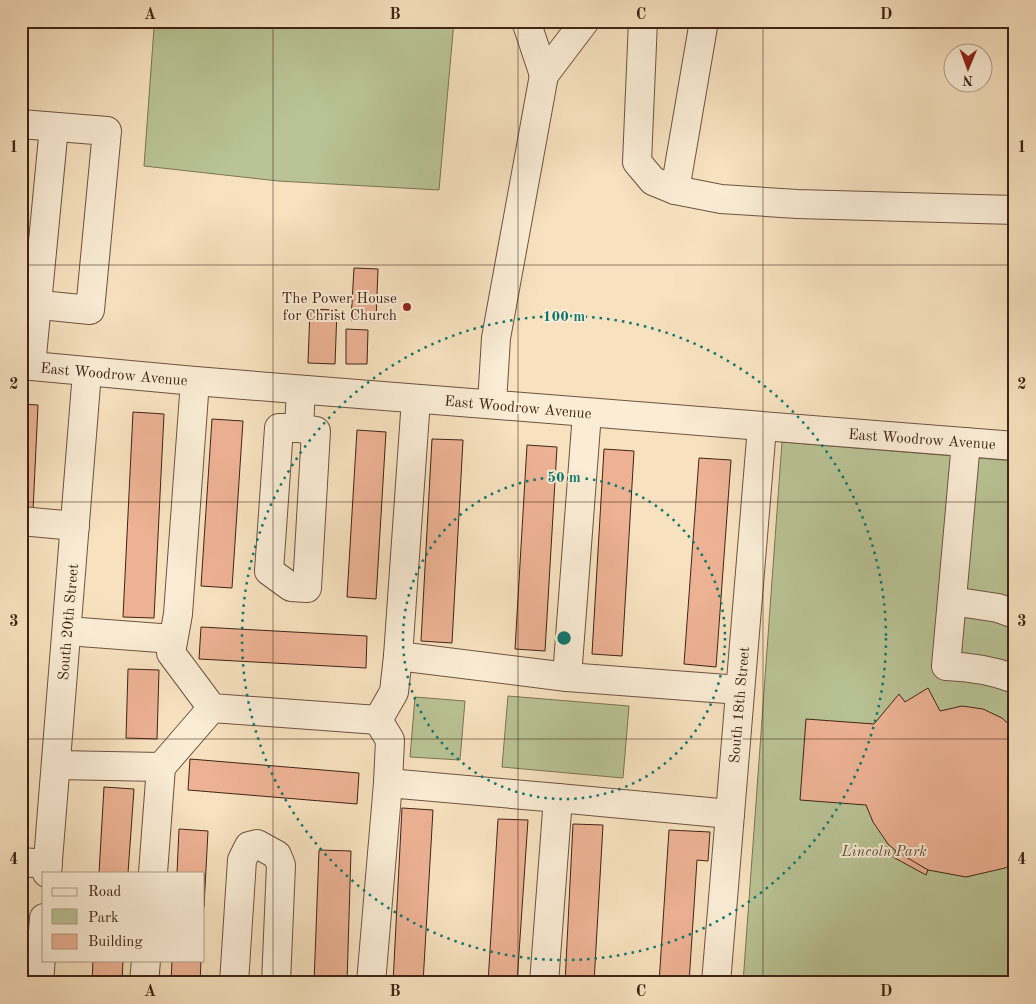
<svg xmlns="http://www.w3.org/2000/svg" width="1036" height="1004" font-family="'Old Standard TT',serif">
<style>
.green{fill:#b9c395;stroke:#7c7455}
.building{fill:#edb294;stroke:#402415}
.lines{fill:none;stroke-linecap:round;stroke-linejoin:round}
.minor-casing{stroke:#6e5340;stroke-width:30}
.minor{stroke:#faecd5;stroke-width:28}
.grid{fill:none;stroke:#402415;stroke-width:1;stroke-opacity:0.55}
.ring{fill:none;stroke:#0f766e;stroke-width:2.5;stroke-dasharray:2.5 5}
.poi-dot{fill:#8f2418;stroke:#faecd5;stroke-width:2}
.labels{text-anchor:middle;stroke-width:4;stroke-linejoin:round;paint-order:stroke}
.poi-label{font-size:15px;fill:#402415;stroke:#faecd5;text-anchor:end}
.street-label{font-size:15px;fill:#402415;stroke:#faecd5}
.park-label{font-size:15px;font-style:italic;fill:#5e4c35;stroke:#faecd5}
.centre{fill:#0f766e;stroke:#faecd5;stroke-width:2.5}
.ring-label{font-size:15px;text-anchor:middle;font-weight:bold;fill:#0f766e;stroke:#faecd5;stroke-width:4;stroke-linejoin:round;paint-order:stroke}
.neatline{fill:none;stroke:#402415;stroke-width:2}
.grid-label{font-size:16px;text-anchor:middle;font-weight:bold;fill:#402415}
</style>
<rect width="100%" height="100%" fill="#f7e1bf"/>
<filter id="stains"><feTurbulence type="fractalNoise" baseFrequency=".004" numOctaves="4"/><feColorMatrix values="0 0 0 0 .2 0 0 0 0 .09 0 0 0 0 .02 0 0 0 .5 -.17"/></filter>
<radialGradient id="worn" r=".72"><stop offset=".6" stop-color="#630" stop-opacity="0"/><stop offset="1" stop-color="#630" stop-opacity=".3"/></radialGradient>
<g class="green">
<path d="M21,21H454L439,190L278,181L144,166L154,28L21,26Z"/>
<path d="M782,442L1015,461V983H743Z"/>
<path d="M508,696L629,706L623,778L502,767Z"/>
<path d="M415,697L465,701L460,760L410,757Z"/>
</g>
<g class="building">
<path d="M354,268L378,269L376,321L351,320Z"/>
<path d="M310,309L337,310L335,364L308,363Z"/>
<path d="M346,329L368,330L367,364H346Z"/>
<path d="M21,404L38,405L33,511L21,510Z"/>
<path d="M133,412L164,414L154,618L123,617Z"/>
<path d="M212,419L243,421L232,588L201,586Z"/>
<path d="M357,430L386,432L376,599L347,597Z"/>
<path d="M432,439L463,440L452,643L421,641Z"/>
<path d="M527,445L557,447L545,651L515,649Z"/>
<path d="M604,449L634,451L622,656L592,654Z"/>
<path d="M699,458L731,460L716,667L684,664Z"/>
<path d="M21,572H24L21,620Z"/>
<path d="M201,627L367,636L366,668L199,659Z"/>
<path d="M128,669L159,670L157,739L126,738Z"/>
<path d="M928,688L940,711L962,706L983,709L1002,718L1015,730V863L1005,868L966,877L928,870L903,857L888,844L873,822L866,805L800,800L806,719L874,724L899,694L905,702Z"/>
<path d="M190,759L359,773L357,804L188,790Z"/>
<path d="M104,787L134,789L128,873H99Z"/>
<path d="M402,808L433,810L423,983H393Z"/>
<path d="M498,819L528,820L517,983H488Z"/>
<path d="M573,824L603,825L594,983H565Z"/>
<path d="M179,829L208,831L204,907V873H177Z"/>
<path d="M669,830L710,832L708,861L697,860L689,983H659Z"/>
<path d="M319,850L351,851L347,983H314Z"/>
<path d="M896,851L928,870L926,875L893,857Z"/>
<path d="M93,960H123L122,983H92Z"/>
<path d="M172,960H201L200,983H171Z"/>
</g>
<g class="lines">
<defs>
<g id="minor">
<path d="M526,21L544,75"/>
<path d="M643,21L637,162L653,181L675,190L721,199L797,204L1015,210"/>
<path d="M21,124L107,131L90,310L21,303"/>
<path d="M675,190L704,21"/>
<path d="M21,365L195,381L1015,446"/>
<path d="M31,366L54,127"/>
<path d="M195,381L178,614L171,653L212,708L378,720L394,692L398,656"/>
<path d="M416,399L398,656L567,677L587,413"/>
<path d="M492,403L496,338L544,75L585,21"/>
<path d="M299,428L316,431L307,588L291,587L269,571L279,428H299L301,390"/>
<path d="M966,442L946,666C971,667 992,670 1015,679"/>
<path d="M21,521L75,526"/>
<path d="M952,601L998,608L1015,614"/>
<path d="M67,631L173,639"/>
<path d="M567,677L740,690"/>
<path d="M378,720L390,740L388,783"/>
<path d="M56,765L161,767"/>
<path d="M21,862L48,864"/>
<path d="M47,873L87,372"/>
<path d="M153,873L161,767L212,708"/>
<path d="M39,983L44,918"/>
<path d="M144,983L146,960"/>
<path d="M234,983L242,860L249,846L257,844L277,855L281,865L276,983"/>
<path d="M371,983L388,783L558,798"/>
<path d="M544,983L558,798L730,814"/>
<path d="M716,983L762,427"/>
</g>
</defs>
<use href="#minor" class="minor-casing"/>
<use href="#minor" class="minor"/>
</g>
<path class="grid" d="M273,21V983M518,21V983M763,21V983M21,265H1015M21,502H1015M21,739H1015"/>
<g class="ring">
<circle cx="564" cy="638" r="161"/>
<circle cx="564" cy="638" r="322"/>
</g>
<circle class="poi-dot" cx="407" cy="307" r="5"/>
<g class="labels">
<g class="poi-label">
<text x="397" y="303">The Power House<tspan x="397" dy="17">for Christ Church</tspan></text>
</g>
<g class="street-label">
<text transform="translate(114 374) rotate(5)" y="5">East Woodrow Avenue</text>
<text transform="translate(518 407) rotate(5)" y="5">East Woodrow Avenue</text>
<text transform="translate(922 439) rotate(4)" y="5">East Woodrow Avenue</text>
<text transform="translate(68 622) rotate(-85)" y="5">South 20th Street</text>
<text transform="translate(739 705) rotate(-85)" y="5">South 18th Street</text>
</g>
<g class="park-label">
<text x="884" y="856">Lincoln Park</text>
</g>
</g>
<circle cx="564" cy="638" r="8" class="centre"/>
<g class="ring-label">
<text x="564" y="321">100 m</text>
<text x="564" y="482">50 m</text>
</g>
<rect width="1036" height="1004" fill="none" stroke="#f7e1bf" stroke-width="55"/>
<rect x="42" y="872" width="162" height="90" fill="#faecd5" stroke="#b09c88"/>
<rect x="52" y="888" width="25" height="8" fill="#faecd5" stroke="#b09c88"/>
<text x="88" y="896" font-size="15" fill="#402415">Road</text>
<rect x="52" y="909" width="25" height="15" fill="#b9c395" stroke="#b09c88"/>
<text x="88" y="922" font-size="15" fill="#402415">Park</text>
<rect x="52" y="934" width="25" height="15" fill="#edb294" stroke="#b09c88"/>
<text x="88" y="946" font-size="15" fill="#402415">Building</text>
<g transform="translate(968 68) rotate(181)"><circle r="24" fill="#faecd5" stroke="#b09c88"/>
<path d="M0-4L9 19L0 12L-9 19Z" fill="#8f2418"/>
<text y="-8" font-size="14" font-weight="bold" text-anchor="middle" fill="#402415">N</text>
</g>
<rect x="28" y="28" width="980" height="948" class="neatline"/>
<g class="grid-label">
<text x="150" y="19">A</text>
<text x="395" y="19">B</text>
<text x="641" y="19">C</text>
<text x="886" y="19">D</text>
<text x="14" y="152">1</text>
<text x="1022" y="152">1</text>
<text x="14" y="389">2</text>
<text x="1022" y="389">2</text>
<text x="14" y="626">3</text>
<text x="1022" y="626">3</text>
<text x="14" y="864">4</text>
<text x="1022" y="864">4</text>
<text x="150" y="996">A</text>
<text x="395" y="996">B</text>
<text x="641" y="996">C</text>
<text x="886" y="996">D</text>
</g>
<rect width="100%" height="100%" filter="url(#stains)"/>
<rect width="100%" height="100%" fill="url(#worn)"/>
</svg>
